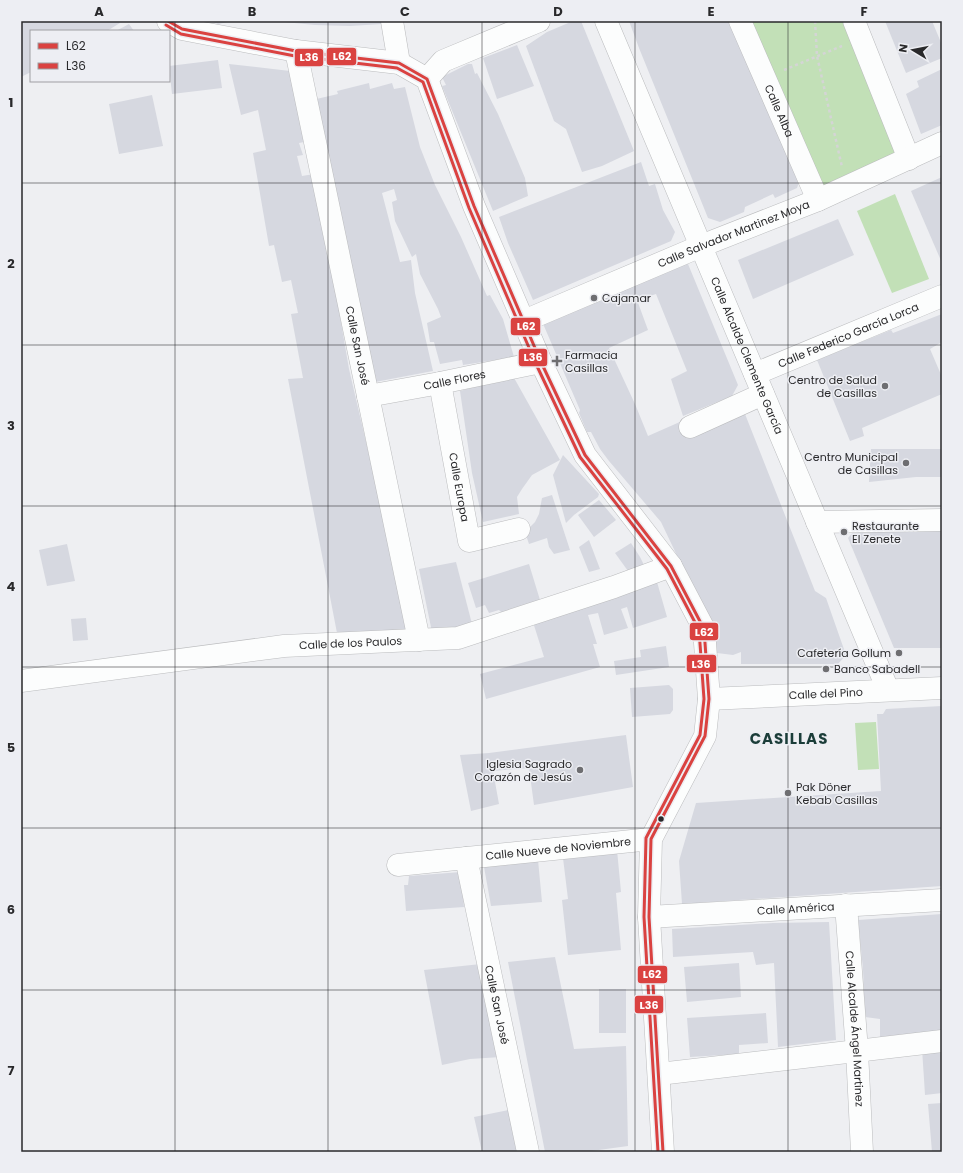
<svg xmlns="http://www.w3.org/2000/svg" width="963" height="1173" font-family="Poppins,sans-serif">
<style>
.green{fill:#c2e0b7}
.building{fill:#d6d8e0}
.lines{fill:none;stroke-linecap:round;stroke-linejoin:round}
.minor-casing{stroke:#bbbcbe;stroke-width:23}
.path{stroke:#d4d5d5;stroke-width:2.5;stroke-dasharray:3 3;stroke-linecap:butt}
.minor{stroke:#fcfdfd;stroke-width:22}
.bus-1-casing{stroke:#edeef3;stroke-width:6}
.bus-2-casing{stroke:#edeef3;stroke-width:6}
.bus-1{stroke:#da4240;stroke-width:3}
.bus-2{stroke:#da4241;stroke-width:3}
.grid{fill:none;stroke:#29292b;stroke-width:1;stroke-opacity:0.55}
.poi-dot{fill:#6e6e71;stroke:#edeef3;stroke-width:1.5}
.bus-dot{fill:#29292b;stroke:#edeef3;stroke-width:1.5}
.labels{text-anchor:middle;stroke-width:3;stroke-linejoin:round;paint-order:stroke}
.street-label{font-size:11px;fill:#29292b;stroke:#edeef3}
.poi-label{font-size:11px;fill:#29292b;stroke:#edeef3;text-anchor:start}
.district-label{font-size:15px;font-weight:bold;letter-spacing:1px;fill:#1b3d39;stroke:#edeef3}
.line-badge{stroke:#edeef3;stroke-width:1.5}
.badge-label{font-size:11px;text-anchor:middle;font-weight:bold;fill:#fff}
.neatline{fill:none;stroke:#29292b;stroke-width:1.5}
.grid-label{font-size:13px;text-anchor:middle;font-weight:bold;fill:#29292b}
</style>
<rect width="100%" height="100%" fill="#eeeff2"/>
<g class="green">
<path d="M741,21H852L907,158L819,199Z"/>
<path d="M895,194L929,279L892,293L857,211Z"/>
<path d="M876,722L879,769L858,770L855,723Z"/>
</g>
<g class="building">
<path d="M21,21H118L120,23L107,31H31V72L21,77Z"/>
<path d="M211,21H228V22L218,24Z"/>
<path d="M284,21H381L382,24L350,26L315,25L284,22Z"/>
<path d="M573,21H581L634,151L602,166L582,172L566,129L554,121L526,46L547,32Z"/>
<path d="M629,21H737L801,177L797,188L775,198L773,194L745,207L744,212L720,222L708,218L639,48Z"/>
<path d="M885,21H932L942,45V58L906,73Z"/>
<path d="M129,24L134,31H116Z"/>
<path d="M517,45L534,86L497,99L483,58Z"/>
<path d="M218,60L222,88L172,94L169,66Z"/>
<path d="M229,64L290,71L304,142L299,143L303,155L297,156L302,176L314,174L334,271L338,305L349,369L410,631L337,633L288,379L303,378L291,314L298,313L291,280L282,282L274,245L269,246L253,153L266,150L258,110L241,115Z"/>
<path d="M468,64H472L475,74L477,73L498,114L525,178L528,196L493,211L442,86L446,85L442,77Z"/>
<path d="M942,69V125L921,134L906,94L919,87L917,81Z"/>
<path d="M369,83L370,89L392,83L394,89L405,87L420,147L435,185L461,237L487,296L490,295L503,319L514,357L463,365L462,360L440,364L434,342H430L427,323L441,317L438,309L420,274L416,254L412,257L395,221L392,202L397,200L394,189L382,193L400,262L411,260L415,293L433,371L375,382L312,100L338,94L337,91Z"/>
<path d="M152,95L163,146L119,154L109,104Z"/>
<path d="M641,162L649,186L655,184L663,210L675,232L671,241L533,300L508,243L499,217Z"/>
<path d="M942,177V263L911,191Z"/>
<path d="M838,219L854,255L753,299L738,260Z"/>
<path d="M677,260L688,264L738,385L732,396L683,416L671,379L687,371L656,294L637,300L648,330L609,348L635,404L648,436L682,421L745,414L815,591L826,598L846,655L838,664H741V652L733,655L717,653L702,608L661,522L609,461L600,449L591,432H587L579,413L580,410L541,319Z"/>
<path d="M942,314V342L930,349L942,377V394L862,428L864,436L850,441L817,360L891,330L893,333Z"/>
<path d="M513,376L560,460L532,475L522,489L517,497L519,514L483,522L472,473L460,391Z"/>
<path d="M871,449H942V477H916L869,482Z"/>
<path d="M563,455L599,494L598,497L574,515L566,523L553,475Z"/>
<path d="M552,495L570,550L554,554L549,547L547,538L529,544L525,532L535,522L539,514L542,498Z"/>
<path d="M599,500L616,520L594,537L578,515Z"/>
<path d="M856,529L942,530V648H894L848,538Z"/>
<path d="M589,540L600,569L589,572L579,547Z"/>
<path d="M631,543L640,557L645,567L628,571L615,553Z"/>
<path d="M67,544L75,581L47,586L39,550Z"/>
<path d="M456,562L472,624L432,632L419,569Z"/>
<path d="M529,564L540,600L502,613L499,610L489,613L485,605L476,608L468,583Z"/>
<path d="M655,575L667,617L633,628L627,607L621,609L628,628L604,635L598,613L588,615L597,644H593L600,667L486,699L480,674L544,657L532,619Z"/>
<path d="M86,618L88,640L73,641L71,619Z"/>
<path d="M666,646L669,667L616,675L614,661L641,657L640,650Z"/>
<path d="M669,685L673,689V710L670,714L632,717L630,688Z"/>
<path d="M942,706V886L682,904L679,861L696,803L881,791L877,714H883L886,709Z"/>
<path d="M626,735L633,787L534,805L529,768L493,771L499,804L471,811L460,755L489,753Z"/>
<path d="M617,850L621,892L616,893L621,950L568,955L562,900L568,899L563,858Z"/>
<path d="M538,860L542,902L491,906L484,867Z"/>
<path d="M461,872L464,907L406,911L404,885H408L409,876Z"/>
<path d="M942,914V1030L880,1037V1019L865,1017L863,969L858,920Z"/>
<path d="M829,922L836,1040L778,1047L774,963L756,965L753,952L673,957L672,929L773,923Z"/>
<path d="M555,957L574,1049L626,1046L628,1146L584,1152H545L508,962Z"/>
<path d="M739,963L741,997L687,1002L684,967Z"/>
<path d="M481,964L501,1057L470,1059L442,1065L424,970Z"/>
<rect x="599" y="989" width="27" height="44"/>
<path d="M766,1013L768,1043L739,1045V1054L690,1057L687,1018Z"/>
<path d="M942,1046V1093L925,1095L922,1048Z"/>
<path d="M942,1103V1152H932L928,1104Z"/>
<path d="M514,1109L524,1152H482L474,1117Z"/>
</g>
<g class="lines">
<defs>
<g id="minor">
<path d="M168,21L182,29L296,51L399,63L427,79L474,206L541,362L585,455L671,566L704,629L709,699L705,736L651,839L649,917L663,1152"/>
<path d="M392,21L399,63"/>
<path id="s1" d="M606,21L888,690"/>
<path id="s2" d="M740,21L818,200"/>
<path d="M854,21L909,159"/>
<path id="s3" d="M296,51L419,640"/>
<path d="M427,79L443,61L539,21"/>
<path id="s4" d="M524,321L701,246L818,200L942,143"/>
<path id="s5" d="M755,374L942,296"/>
<path id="s6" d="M440,383L469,541L519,529"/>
<path id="s7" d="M368,396L440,383L541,362"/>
<path d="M690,427L763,394"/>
<path d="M817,522L942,520"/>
<path id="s8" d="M21,681L284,646L458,638L614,587L671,566"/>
<path id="s9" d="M709,699L942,688"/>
<path id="s10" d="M466,858L528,1152"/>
<path id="s11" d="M398,865L651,839"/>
<path id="s12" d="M846,905L857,1051L862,1152"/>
<path id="s13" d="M649,917L942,900"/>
<path d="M659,1074L942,1041"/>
</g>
</defs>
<use href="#minor" class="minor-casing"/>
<g class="path">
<path d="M815,21L817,56L842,167"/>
<path d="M784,70L842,46"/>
</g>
<use href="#minor" class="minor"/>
<defs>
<path id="bus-1" d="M168,21L182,29L296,51L399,63L427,79L474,206L541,362L585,455L671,566L704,629L709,699L705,736L651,839L649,917L663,1152"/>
<path id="bus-2" d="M166,25L181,34L295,56L397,68L423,82L469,208L536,364L580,457L667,569L699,630L704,699L700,735L646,838L644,917L658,1152"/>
</defs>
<use href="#bus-1" class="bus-1-casing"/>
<use href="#bus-2" class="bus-2-casing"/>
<use href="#bus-1" class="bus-1"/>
<use href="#bus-2" class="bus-2"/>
</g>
<path class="grid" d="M175,21V1152M328,21V1152M482,21V1152M635,21V1152M788,21V1152M21,183H942M21,345H942M21,506H942M21,667H942M21,828H942M21,990H942"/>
<g class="poi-dot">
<circle cx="594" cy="298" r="4"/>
<path d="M555 355h4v4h4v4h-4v4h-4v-4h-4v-4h4z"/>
<circle cx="885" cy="386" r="4"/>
<circle cx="906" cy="463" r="4"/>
<circle cx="844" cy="532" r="4"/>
<circle cx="899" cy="653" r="4"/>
<circle cx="826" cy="669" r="4"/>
<circle cx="580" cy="770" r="4"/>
<circle cx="788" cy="793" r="4"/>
</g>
<circle class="bus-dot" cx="661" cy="819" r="3.5"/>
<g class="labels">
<g class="street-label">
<text dy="4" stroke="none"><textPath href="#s2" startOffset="98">Calle Alba</textPath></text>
<text dy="4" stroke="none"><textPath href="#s4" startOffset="227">Calle Salvador Martinez Moya</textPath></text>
<text dy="4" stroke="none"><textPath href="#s5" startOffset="101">Calle Federico García Lorca</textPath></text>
<text dy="4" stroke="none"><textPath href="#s3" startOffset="301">Calle San José</textPath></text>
<text dy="4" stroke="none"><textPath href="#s1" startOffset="363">Calle Alcalde Clemente García</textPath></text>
<text dy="4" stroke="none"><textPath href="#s7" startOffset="88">Calle Flores</textPath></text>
<text dy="4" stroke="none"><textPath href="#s6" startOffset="106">Calle Europa</textPath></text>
<text dy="4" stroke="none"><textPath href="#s8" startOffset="332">Calle de los Paulos</textPath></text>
<text dy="4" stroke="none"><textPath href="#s9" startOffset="117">Calle del Pino</textPath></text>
<text dy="4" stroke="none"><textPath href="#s11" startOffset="161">Calle Nueve de Noviembre</textPath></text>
<text dy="4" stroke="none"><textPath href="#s13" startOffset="147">Calle América</textPath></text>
<text dy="4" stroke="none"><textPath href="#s10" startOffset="150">Calle San José</textPath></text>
<text dy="4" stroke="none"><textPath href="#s12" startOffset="124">Calle Alcalde Ángel Martinez</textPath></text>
</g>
<g class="poi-label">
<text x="602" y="302">Cajamar</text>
<text x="565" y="359">Farmacia<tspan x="565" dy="13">Casillas</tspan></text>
<text x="877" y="384" text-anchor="end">Centro de Salud<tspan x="877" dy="13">de Casillas</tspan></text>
<text x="898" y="461" text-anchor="end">Centro Municipal<tspan x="898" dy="13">de Casillas</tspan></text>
<text x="852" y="530">Restaurante<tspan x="852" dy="13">El Zenete</tspan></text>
<text x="891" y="657" text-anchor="end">Cafetería Gollum</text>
<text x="834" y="673">Banco Sabadell</text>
<text x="572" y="768" text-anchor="end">Iglesia Sagrado<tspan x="572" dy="13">Corazón de Jesús</tspan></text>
<text x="796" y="791">Pak Döner<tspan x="796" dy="13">Kebab Casillas</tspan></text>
</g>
<g class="district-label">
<text x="789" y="744">CASILLAS</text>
</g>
</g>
<g class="line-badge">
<rect x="326" y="47" width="31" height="19" rx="4" fill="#da4240"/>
<rect x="294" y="48" width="30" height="19" rx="4" fill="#da4241"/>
<rect x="510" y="317" width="31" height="19" rx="4" fill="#da4240"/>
<rect x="518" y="348" width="30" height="19" rx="4" fill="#da4241"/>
<rect x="689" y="622" width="30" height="19" rx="4" fill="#da4240"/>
<rect x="686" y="654" width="31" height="19" rx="4" fill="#da4241"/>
<rect x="637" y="965" width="31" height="19" rx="4" fill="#da4240"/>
<rect x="634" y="995" width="30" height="19" rx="4" fill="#da4241"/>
</g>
<g class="badge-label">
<text x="342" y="60">L62</text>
<text x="309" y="61">L36</text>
<text x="526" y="330">L62</text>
<text x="533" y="361">L36</text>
<text x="704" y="636">L62</text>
<text x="701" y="668">L36</text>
<text x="652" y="978">L62</text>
<text x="649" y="1009">L36</text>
</g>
<rect width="963" height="1173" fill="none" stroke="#edeef3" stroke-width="44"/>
<rect x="30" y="30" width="140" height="52" fill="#edeef3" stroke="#9f9fa3"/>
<rect x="38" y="43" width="20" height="6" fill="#da4240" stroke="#9f9fa3"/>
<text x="66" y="50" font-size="12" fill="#29292b">L62</text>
<rect x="38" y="63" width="20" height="6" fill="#da4241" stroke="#9f9fa3"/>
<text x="66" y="70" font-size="12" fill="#29292b">L36</text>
<g transform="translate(913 50) rotate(280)" stroke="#edeef3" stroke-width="3" paint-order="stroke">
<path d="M0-3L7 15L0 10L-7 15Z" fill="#29292b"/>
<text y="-6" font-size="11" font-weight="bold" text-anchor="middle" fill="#29292b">N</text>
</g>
<rect x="22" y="22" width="919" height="1129" class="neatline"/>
<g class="grid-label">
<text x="99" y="16">A</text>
<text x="252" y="16">B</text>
<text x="405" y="16">C</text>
<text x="558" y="16">D</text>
<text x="711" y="16">E</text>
<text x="864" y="16">F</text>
<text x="11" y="107">1</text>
<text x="11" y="268">2</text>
<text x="11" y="430">3</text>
<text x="11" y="591">4</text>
<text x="11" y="752">5</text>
<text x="11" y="914">6</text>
<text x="11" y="1075">7</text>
</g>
</svg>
